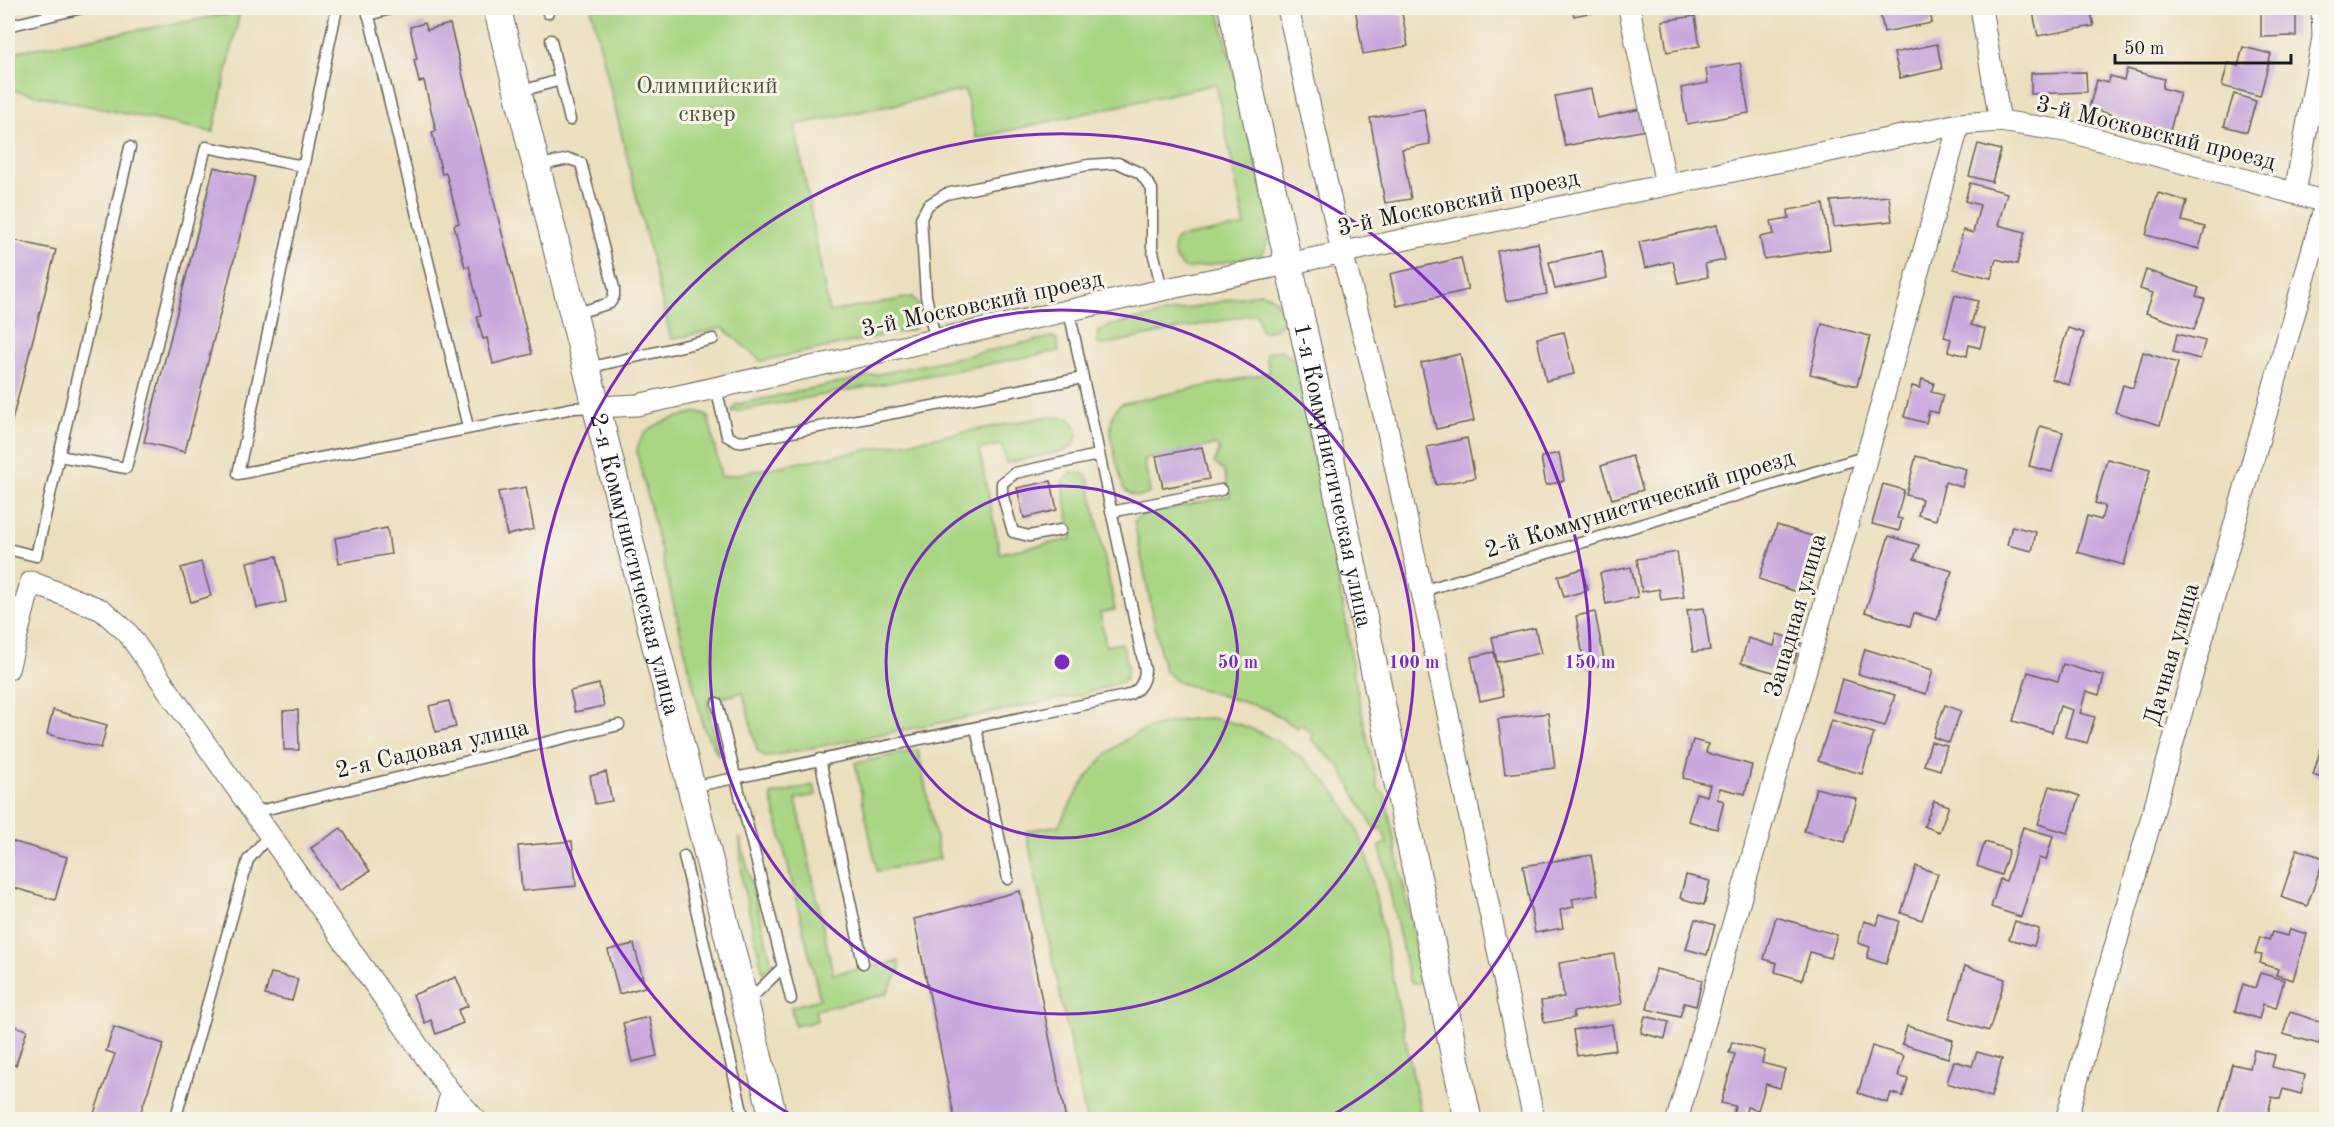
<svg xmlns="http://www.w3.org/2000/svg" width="2334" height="1127" font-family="'Old Standard TT',serif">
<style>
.green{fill:#a8d683;stroke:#627950;stroke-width:1.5}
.building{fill:#c7a8dd}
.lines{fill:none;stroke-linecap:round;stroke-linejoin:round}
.service-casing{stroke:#656055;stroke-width:13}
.minor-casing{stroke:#656055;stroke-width:23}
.tertiary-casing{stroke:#656055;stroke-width:29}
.service{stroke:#fff;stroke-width:10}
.minor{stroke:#fff;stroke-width:21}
.tertiary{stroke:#fff;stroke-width:27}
.ring{fill:none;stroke:#7b2cbf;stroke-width:3}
.labels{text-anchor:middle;stroke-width:6;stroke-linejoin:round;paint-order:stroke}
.park-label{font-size:24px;fill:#46543b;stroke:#f7f3e8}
.street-label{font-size:24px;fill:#1c1c1c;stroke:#f7f3e8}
.centre{fill:#7b2cbf;stroke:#f7f3e8;stroke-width:3}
.ring-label{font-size:18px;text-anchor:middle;font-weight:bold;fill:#7b2cbf;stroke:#f7f3e8;stroke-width:6;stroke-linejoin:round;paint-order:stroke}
</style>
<rect width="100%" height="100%" fill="#f7f3e8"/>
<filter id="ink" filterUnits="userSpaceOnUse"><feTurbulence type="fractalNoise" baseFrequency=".0167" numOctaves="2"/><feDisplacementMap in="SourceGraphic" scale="12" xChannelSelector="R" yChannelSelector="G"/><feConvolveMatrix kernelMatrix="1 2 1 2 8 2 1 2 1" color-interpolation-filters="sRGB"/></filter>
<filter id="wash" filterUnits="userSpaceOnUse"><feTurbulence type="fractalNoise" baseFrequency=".008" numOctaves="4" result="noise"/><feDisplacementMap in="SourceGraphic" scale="24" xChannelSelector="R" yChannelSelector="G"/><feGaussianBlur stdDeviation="1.35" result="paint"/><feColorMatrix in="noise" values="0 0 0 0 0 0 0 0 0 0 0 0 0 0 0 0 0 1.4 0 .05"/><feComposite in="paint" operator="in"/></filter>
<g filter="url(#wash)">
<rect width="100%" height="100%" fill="#ecdfbe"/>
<g class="green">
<path d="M591,8H1218L1269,214V238L1262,255L1186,269C1175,260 1169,251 1177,238L1245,226L1216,84L976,138L965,90L795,125L829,312L913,297L922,310L914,329L761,361L723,328L671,339Z"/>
<path d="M240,12L213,132L8,89V53Z"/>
<path d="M1260,293C1278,296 1277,305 1285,318L1275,330L1261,331L1257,315L1253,314L1102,345L1097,343L1098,331L1112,325Z"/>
<path d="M1052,337L1057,339L1059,351L732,412L735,405Z"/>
<path d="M1280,350L1295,360L1347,627L1353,671L1378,789L1385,795L1423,982L1412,983L1409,980L1380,846L1387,843L1382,828L1375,830L1339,766L1311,739L1314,734L1300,724L1297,728L1269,710L1178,682L1164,670L1134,521L1144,514L1230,496L1224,471L1214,463L1220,449L1214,445L1144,459L1150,492C1141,500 1129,496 1123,487C1118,465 1098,413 1124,403L1269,373L1266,353Z"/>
<path d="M698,412L705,414L709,419L721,477L1045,417L1068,418C1081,428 1080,444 1064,451L1006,463L1002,445L979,449L1000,553L1072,539L1062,482L1071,472L1084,474L1089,480L1115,610L1100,613L1106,646L1122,643L1128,668L1125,681L1085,694L766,757L757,750L743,692L707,702L719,757L704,729L637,453C638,423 675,418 698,412Z"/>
<path d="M1210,718C1284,729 1345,783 1367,856L1422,1119H1086L1026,831L1059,825C1095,755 1126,720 1210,718Z"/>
<path d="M918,750L940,859L877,871L855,763Z"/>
<path d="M814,785L816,795L796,799L833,974L899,961L900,970L886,994L815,1010L817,1021L795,1026L791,1007L820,999L771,795Z"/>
<path d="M740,838L772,964L763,973L742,881Z"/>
</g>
<g id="blocks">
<g class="building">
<path d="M1355,8H1401L1408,46L1363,54Z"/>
<path d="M1572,8H1604L1605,10L1574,16Z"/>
<path d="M1879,8H1930L1932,23L1884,32Z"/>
<path d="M2032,8H2090L2094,26L2038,36Z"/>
<path d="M2296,11V36L2261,37V12Z"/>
<path d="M1695,16L1700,46L1667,52L1662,21Z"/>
<path d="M425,23L427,30L450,24L532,354L493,364L487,338L483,339L477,317L481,316L469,266L465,267L454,225L459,223L446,173L442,174L432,132L436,131L424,81L419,82L414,60L417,59L410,27Z"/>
<path d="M1937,44L1942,69L1900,78L1894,53Z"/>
<path d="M2243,47L2271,54L2260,96L2222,86L2228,63L2238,66Z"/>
<path d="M1740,63L1749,113L1687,124L1681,88L1708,83L1706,69Z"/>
<path d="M2127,69L2164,79L2162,88L2180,93L2170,131L2089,108L2097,80L2108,83L2110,76L2124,80Z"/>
<path d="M2086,72L2087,92L2031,94V73Z"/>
<path d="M1591,89L1597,118L1641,109L1646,130L1565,146L1555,96Z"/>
<path d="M2234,94L2256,101L2247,132L2224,126Z"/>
<path d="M1424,109L1430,144L1402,149L1411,199L1385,203L1370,118Z"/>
<path d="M1978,144L2001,150L1992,182L1969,176Z"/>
<path d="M214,167L255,177L185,452L144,442Z"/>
<path d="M1970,183L2007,193L1998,225L2025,232L2017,264L1996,259L1991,278L1954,269L1963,230L1973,233L1980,205L1965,201Z"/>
<path d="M2158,193L2187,201L2182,221L2205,227L2199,249L2146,235Z"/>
<path d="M1889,196L1892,221L1834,227L1831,201Z"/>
<path d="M1823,204L1830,249L1764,259L1760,237L1774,234L1771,221L1789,218L1788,210Z"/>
<path d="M1717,225L1725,260L1705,264L1708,277L1678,283L1673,261L1645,268L1639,242Z"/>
<path d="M14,240L56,250L8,436V264Z"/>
<path d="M1538,243L1547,294L1506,301L1497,251Z"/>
<path d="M1602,251L1607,278L1555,289L1549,262Z"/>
<path d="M1461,258L1468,290L1397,306L1390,274Z"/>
<path d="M2146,270L2199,288L2196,296L2205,299L2194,330L2146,313L2153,293L2140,289Z"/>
<path d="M1955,295L1978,301L1971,325L1985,329L1980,348L1969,345L1967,356L1948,351L1951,339L1944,337Z"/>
<path d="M1822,324L1870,336L1857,386L1810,374Z"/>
<path d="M2068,328L2084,333L2069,385L2052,379Z"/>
<path d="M1564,332L1574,374L1546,381L1537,338Z"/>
<path d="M2177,334L2205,341L2200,359L2173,352Z"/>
<path d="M2143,352L2178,363L2160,425L2115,412L2123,385L2133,388Z"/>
<path d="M1460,354L1474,421L1436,429L1421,363Z"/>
<path d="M1922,379L1934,383L1931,392L1943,395L1938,413L1929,411L1926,423L1904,417L1912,386L1920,388Z"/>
<path d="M2040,426L2063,432L2052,472L2029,466Z"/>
<path d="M1467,438L1475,478L1436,485L1427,447Z"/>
<path d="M1202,447L1209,479L1163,488L1156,456Z"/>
<path d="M1559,453L1564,481L1546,485L1541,457Z"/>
<path d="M1632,456L1643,490L1612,499L1601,466Z"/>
<path d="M1916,456L1966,469L1962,487L1945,482L1936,520L1918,515L1922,499L1906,495Z"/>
<path d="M2107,459L2150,470L2124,565L2077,552L2087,516L2101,520L2105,506L2095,503Z"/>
<path d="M1051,481L1057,510L1024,518L1017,488Z"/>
<path d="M1883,484L1904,490L1897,518L1902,519L1899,531L1872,524Z"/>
<path d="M526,487L534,529L507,535L498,492Z"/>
<path d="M1777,525L1818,538L1800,593L1759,579Z"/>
<path d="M2012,526L2036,532L2032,551L2007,545Z"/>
<path d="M387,528L391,554L339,563L335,538Z"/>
<path d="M1889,536L1919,545L1914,559L1952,571L1937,620L1914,613L1910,626L1865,612Z"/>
<path d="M1677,552L1684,597L1661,600L1659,589L1642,592L1637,559Z"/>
<path d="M277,556L286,602L257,608L247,562Z"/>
<path d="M201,562L211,596L191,602L181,568Z"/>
<path d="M1631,567L1638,597L1606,604L1600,573Z"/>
<path d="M1582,569L1588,590L1564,597L1558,576Z"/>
<path d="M1704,608L1710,650L1693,652L1687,610Z"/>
<path d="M1595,612L1605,665L1585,668L1576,616Z"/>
<path d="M1535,628L1541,653L1497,662L1492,637Z"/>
<path d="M1777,634L1800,641L1794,663L1784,660L1780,674L1741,663L1748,638L1774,646Z"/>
<path d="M1865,649L1933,670L1926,694L1858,674Z"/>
<path d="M1494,652L1503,696L1480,701L1471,657Z"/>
<path d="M2063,664L2104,676L2099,695L2086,691L2080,713L2095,717L2087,743L2065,737L2073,710L2060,706L2052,732L2013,721L2028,672L2058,681Z"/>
<path d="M1842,679L1895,695L1885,726L1833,711Z"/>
<path d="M599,684L604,706L575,712L570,691Z"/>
<path d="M449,701L456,727L436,732L429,706Z"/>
<path d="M1945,705L1961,711L1949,743L1933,737Z"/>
<path d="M53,710L107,725L101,748L47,734Z"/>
<path d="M298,710L299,750H284L283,711Z"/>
<path d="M1548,713L1555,768L1505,774L1498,719Z"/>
<path d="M1831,720L1874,733L1862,774L1818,761Z"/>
<path d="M2326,731V779L2313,775Z"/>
<path d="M1693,740L1708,744L1706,753L1752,765L1745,794L1720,788L1717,799L1724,801L1717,829L1688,821L1696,793L1707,796L1710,785L1683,778Z"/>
<path d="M1931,742L1947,746L1940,770L1924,765Z"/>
<path d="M606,772L612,801L595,804L590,776Z"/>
<path d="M2050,786L2080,796L2068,833L2038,824Z"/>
<path d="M1816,788L1857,799L1845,842L1804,831Z"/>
<path d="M1934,801L1949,806L1939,832L1924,826Z"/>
<path d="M2023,827L2053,836L2046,860L2039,858L2021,917L1991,907L2000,879L2006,881Z"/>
<path d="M341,828L370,871L339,891L311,848Z"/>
<path d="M11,841L67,857L55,900L8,886V853Z"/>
<path d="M572,841L576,886L522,891L518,846Z"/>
<path d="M1985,842L2009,850L2001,875L1977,866Z"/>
<path d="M2297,849L2324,858L2307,906L2281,897Z"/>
<path d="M1591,855L1598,895L1572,899L1574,907L1560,910L1563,928L1535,933L1523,866Z"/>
<path d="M1916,866L1938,874L1922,920L1901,913Z"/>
<path d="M1686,875L1710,881L1704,905L1680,898Z"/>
<path d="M1020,891L1066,1120H955L914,919Z"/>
<path d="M1880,915L1899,921L1886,964L1867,958L1870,947L1858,943L1864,921L1877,925Z"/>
<path d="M1776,917L1837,935L1830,958L1810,952L1802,980L1775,972L1777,963L1764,959Z"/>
<path d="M1695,919L1715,925L1707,955L1686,949Z"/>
<path d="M2015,921L2039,929L2034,946L2009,939Z"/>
<path d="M2290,929L2307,934L2293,980L2276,975L2278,969L2260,963L2262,955L2255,954L2260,937L2269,940L2272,932L2288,936Z"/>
<path d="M634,944L645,987L619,994L608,950Z"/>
<path d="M1614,954L1622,1004L1573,1012L1574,1018L1544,1023L1541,1001L1564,997L1559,963Z"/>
<path d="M1965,966L2005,979L1989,1031L1949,1019Z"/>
<path d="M1656,969L1702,980L1696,1006L1684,1003L1680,1017L1647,1009Z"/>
<path d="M271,973L298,979L292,1001L265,995Z"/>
<path d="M2260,973L2284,980L2276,1008L2263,1004L2259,1019L2235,1011L2243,984L2255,988Z"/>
<path d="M456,977L468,1006L458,1010L463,1023L436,1034L431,1020L425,1023L413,995Z"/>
<path d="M2290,1012L2325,1023L2319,1044L2283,1034Z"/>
<path d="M1645,1016L1669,1022L1665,1039L1641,1033Z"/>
<path d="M649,1017L657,1056L632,1062L623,1023Z"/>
<path d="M8,1024L27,1030L16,1065L8,1063Z"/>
<path d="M1612,1024L1616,1050L1577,1056L1573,1030Z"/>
<path d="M1907,1026L1953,1040L1948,1058L1902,1044Z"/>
<path d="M114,1027L164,1044L138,1120L92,1119L115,1054L106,1051Z"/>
<path d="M1732,1042L1765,1051L1762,1063L1785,1069L1780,1088L1766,1084L1758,1110L1747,1107L1744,1120L1732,1118L1735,1106L1721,1103L1735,1054L1729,1053Z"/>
<path d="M1872,1046L1904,1056L1898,1076L1908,1079L1903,1096L1891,1093L1888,1103L1858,1093Z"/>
<path d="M2254,1050L2275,1055L2272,1067L2305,1075L2301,1094L2283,1089L2280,1099L2272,1097L2267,1117L2275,1120L2218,1118L2232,1064L2250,1068Z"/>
<path d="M1977,1052L2002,1059L1991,1097L1947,1083L1954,1061L1972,1066Z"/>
</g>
</g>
</g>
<g filter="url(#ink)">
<use href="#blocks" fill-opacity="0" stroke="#656055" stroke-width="1.5"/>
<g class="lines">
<defs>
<g id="service">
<path d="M337,8L238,474L573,408L597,407"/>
<path d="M367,8L468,427"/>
<path d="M547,8L548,13"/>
<path d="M368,15L394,8"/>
<path d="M8,26L82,8"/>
<path d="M560,80L570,120"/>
<path d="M518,92L560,80L551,40"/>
<path d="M536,166L569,159L581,163L614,288V296L610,303L574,314"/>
<path d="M935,339L926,296L921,218L928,205L946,194L1088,165L1118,163L1140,173L1152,189V247L1162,290"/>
<path d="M587,368L713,339"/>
<path d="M716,387L727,436L738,442L1083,378L1069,310"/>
<path d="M59,456L126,468L206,147L303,166"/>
<path d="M1111,512L1221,490"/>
<path d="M1061,530L1029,536L1013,532L1002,493V483L1015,473L1098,455"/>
<path d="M8,549L36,556L130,147"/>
<path d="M1422,591L1867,456"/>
<path d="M717,703L791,999"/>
<path d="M976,728L1008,879"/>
<path d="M820,759L863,963"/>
<path d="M692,787L1125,696C1138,692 1144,684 1145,670L1083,378"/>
<path d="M255,812L619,725"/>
<path d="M684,856L744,1120"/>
<path d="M747,1002L783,967"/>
<path d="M175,1120L248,860L270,834"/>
</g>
<g id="minor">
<path d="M1288,8L1342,252L1386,422L1534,1120"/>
<path d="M1629,8L1666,184"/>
<path d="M1981,8L2000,121"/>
<path d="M2295,193L2323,37L2322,8"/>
<path d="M597,407L637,405L1162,290L1959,124L2000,121L2071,132L2326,202"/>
<path d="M8,669L31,582L102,610L127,632L451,1093L476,1120"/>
<path d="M444,1120L451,1093"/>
<path d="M1677,1120L1867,456L1959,124"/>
<path d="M2066,1120L2326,202"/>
</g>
<g id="tertiary">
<path id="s1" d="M497,8L774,1120"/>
<path id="s2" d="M1232,8L1310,360L1468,1120"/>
</g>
</defs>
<use href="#service" class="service-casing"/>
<use href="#minor" class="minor-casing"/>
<use href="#tertiary" class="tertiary-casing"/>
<use href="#service" class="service"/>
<use href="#minor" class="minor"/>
<use href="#tertiary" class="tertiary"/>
</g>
</g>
<g class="ring">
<circle cx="1062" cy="662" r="176"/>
<circle cx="1062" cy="662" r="352"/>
<path d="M798 1119A528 528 0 1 1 1326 1119"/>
</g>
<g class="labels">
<g class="park-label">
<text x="707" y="93">Олимпийский<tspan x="707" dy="28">сквер</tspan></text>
</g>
<g class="street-label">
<text transform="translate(2156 132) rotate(14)" y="8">3-й Московский проезд</text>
<text transform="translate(1458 202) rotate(-12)" y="8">3-й Московский проезд</text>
<text transform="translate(982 303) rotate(-12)" y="8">3-й Московский проезд</text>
<text dy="8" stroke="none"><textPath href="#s2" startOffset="478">1-я Коммунистическая улица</textPath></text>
<text transform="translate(1639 503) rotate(-17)" y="8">2-й Коммунистический проезд</text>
<text dy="8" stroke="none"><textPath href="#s1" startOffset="573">2-я Коммунистическая улица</textPath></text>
<text transform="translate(1795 615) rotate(-74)" y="8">Западная улица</text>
<text transform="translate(2171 654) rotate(-74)" y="8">Дачная улица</text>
<text transform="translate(432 748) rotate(-13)" y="8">2-я Садовая улица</text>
</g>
</g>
<circle cx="1062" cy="662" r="9" class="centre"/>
<g class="ring-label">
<text x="1238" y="668">50 m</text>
<text x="1414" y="668">100 m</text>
<text x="1590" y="668">150 m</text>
</g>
<rect width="2334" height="1127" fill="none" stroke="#f7f3e8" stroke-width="30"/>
<path d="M2115 54v9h176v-9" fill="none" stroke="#1c1c1c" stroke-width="3"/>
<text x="2124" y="54" font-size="18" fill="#1c1c1c" stroke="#f7f3e8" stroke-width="4.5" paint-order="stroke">50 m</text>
</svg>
